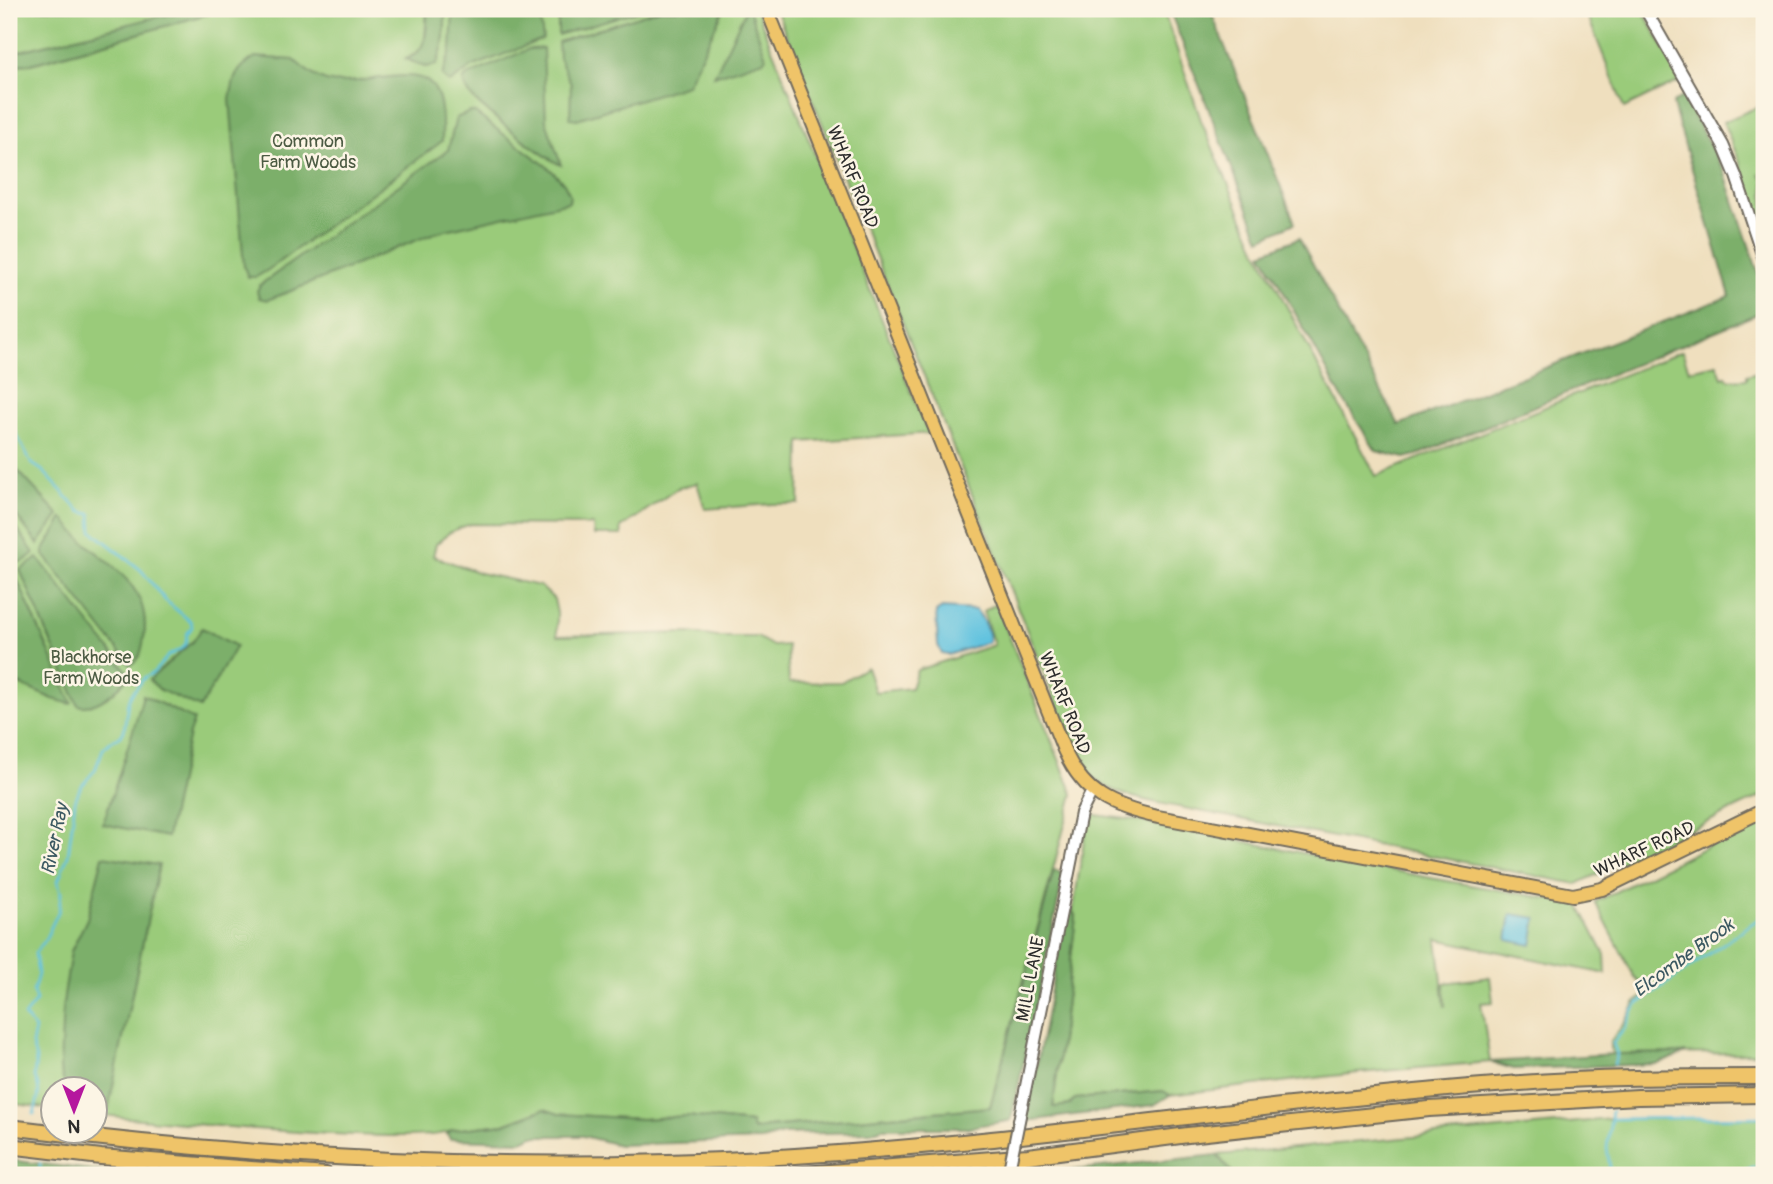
<svg xmlns="http://www.w3.org/2000/svg" width="1773" height="1184" font-family="Pangolin,sans-serif">
<style>
.green{fill:#9acb7a;stroke:#627b52;stroke-width:2}
.forest{fill:#7baf6a;stroke:#536d4a;stroke-width:2}
.water{fill:#60c2df;stroke:#467685;stroke-width:2}
.lines{fill:none;stroke-linecap:round;stroke-linejoin:round}
.stream{stroke:#60c2df;stroke-width:2.5}
.minor-casing{stroke:#706a5e;stroke-width:14}
.major-casing{stroke:#706a5e;stroke-width:16}
.highway-casing{stroke:#706a5e;stroke-width:18}
.minor{stroke:#fff;stroke-width:10}
.major{stroke:#efc469;stroke-width:12}
.highway{stroke:#efc469;stroke-width:14}
.minor-bridge-casing{stroke:#706a5e;stroke-width:14;stroke-linecap:butt}
.minor-bridge{stroke:#fff;stroke-width:10}
.labels{text-anchor:middle;stroke-width:5;stroke-linejoin:round;paint-order:stroke}
.park-label{font-size:18px;fill:#4c5b43;stroke:#fcf5e5}
.street-label{font-size:18px;fill:#2b2b2b;stroke:#fcf5e5}
.water-label{font-size:19px;font-style:italic;fill:#3b5861;stroke:#fcf5e5}
</style>
<rect width="100%" height="100%" fill="#fcf5e5"/>
<filter id="ink" filterUnits="userSpaceOnUse"><feTurbulence type="fractalNoise" baseFrequency=".0143" numOctaves="2"/><feDisplacementMap in="SourceGraphic" scale="14" xChannelSelector="R" yChannelSelector="G"/><feConvolveMatrix kernelMatrix="1 2 1 2 8 2 1 2 1" color-interpolation-filters="sRGB"/></filter>
<filter id="wash" filterUnits="userSpaceOnUse"><feTurbulence type="fractalNoise" baseFrequency=".00686" numOctaves="4" result="noise"/><feDisplacementMap in="SourceGraphic" scale="28" xChannelSelector="R" yChannelSelector="G"/><feGaussianBlur stdDeviation="1.57" result="paint"/><feColorMatrix in="noise" values="0 0 0 0 0 0 0 0 0 0 0 0 0 0 0 0 0 1.4 0 .05"/><feComposite in="paint" operator="in"/></filter>
<g filter="url(#wash)">
<rect width="100%" height="100%" fill="#efdfbe"/>
<g class="green">
<path d="M9,9H189L9,55Z"/>
<path d="M209,9H427L425,39L422,49L407,59L425,67L445,29V9H756L925,426L933,433L800,442L799,504H772L705,509L697,483L678,488L621,528L622,535H594L593,525L470,524L450,532L436,544L433,556L480,573L540,586L554,599L557,613V636L690,633L718,637H757L773,646L787,645L789,683L841,682L867,667L875,692L911,688L917,670L994,645L983,611L996,604L1073,794L990,1107L767,1127L753,1130L751,1123L687,1116L642,1119L608,1117L559,1114L544,1109L504,1124L452,1130C431,1148 139,1120 95,1114L94,1090H52V1109L9,1103V409L13,403L9,383V65L32,64L207,14Z"/>
<path d="M776,9H1163L1202,123L1254,244L1376,476L1682,351L1689,370L1717,364L1722,377L1726,376L1729,380L1747,379V375L1764,370V795L1577,884L1179,807C1145,800 1099,795 1080,762Z"/>
<path d="M1585,9H1642L1675,68L1680,81L1624,108Z"/>
<path d="M1764,104V172L1760,174L1764,179V239L1739,160L1723,122Z"/>
<path d="M1088,814L1134,820L1441,880L1579,904L1605,955L1606,974L1437,939L1445,1007L1444,983L1490,977L1493,1002L1481,1003L1490,1062L1358,1073L1170,1095L1163,1091L1075,1099L1070,1105L1053,1108L1076,917L1073,911Z"/>
<path d="M1764,818V1053L1613,1054L1610,1048V1042L1626,1021L1636,1002L1649,992L1635,978L1595,902Z"/>
<path d="M1764,1117V1175H1234L1217,1155L1611,1119Z"/>
</g>
<g class="forest">
<path d="M189,9L209,10L208,14L31,64L9,65V55L16,52Z"/>
<path d="M427,9H445C445,28 445,47 436,65L425,67L406,59C428,52 427,29 427,9Z"/>
<path d="M453,9H539L543,39L472,67L450,83L442,76L451,50Z"/>
<path d="M567,9H644L558,35V20Z"/>
<path d="M660,9H724L687,85L577,119L570,118L571,84L559,58L558,42Z"/>
<path d="M746,9H749L766,57L764,60L714,76Z"/>
<path d="M1169,9H1210L1295,223L1260,239Z"/>
<path d="M543,48L546,121L561,165C546,159 481,108 470,95C466,90 464,86 463,80L467,76L529,49Z"/>
<path d="M255,57L294,60C304,69 318,80 331,82C339,84 349,81 358,81C420,73 445,65 442,141L437,145L268,270L256,277H248L244,267L230,99C234,76 235,70 255,57Z"/>
<path d="M1683,96L1724,171L1764,290V311L1417,455L1405,458L1376,451L1341,396L1262,253L1299,238L1399,425L1730,296L1675,112L1673,103Z"/>
<path d="M470,112L475,113L549,168L564,183L570,195L569,202L437,232L286,293L267,300L259,298L257,291L260,285L448,150L456,118Z"/>
<path d="M9,461L59,515L38,544L9,506Z"/>
<path d="M9,517L34,553L24,561L16,563L9,545Z"/>
<path d="M63,518C71,528 79,538 89,546C120,572 151,592 144,638C142,649 141,659 130,665L44,555V550Z"/>
<path d="M38,558L129,674C121,689 95,711 78,705L20,570Z"/>
<path d="M14,572L72,703L71,704L53,699L9,680V574Z"/>
<path d="M202,628L236,646L200,708L160,690L149,680L194,640Z"/>
<path d="M143,695L194,720L189,734L167,837L103,824C116,781 132,739 143,695Z"/>
<path d="M103,856L159,865L108,1110L95,1109L94,1090L66,1089L60,1069L63,1003L71,951L87,919Z"/>
<path d="M1054,870L1064,874L1011,1120C997,1124 984,1123 970,1128H882L870,1132L783,1134L762,1140L619,1145L583,1136H533L522,1141L450,1139L447,1134L452,1130L504,1124L544,1109L559,1114L608,1117L642,1119L687,1116L751,1123L753,1130L767,1127L990,1107Z"/>
<path d="M1067,906L1076,917L1053,1107L1070,1105L1075,1099L1163,1091L1170,1095L1154,1105L1026,1121Z"/>
<path d="M1686,1053L1658,1064L1514,1069L1490,1062L1613,1054Z"/>
<path d="M1217,1155L1234,1175H1025Z"/>
<path d="M9,1160L134,1175H9Z"/>
</g>
<g class="water">
<path d="M942,608L976,610C983,618 989,631 989,642L948,655L942,654L938,645L936,612Z"/>
<path d="M1511,914L1537,918L1532,945L1507,940Z"/>
</g>
<g class="lines">
<g class="stream">
<path d="M9,394V401"/>
<path d="M9,420L31,463L43,471L81,512L91,514L92,531L141,570L165,600L191,622L192,627L187,634L186,643L184,647L168,656L153,673L145,677L133,692L128,701L124,731L121,736L110,742L103,749L95,770L80,788L75,801L68,856L58,881L61,893L59,910L44,942L35,953L38,974L33,992L36,1001L24,1016L35,1029L32,1045L36,1059L34,1076C42,1090 38,1098 34,1114"/>
<path d="M1614,1064L1617,1054L1613,1043L1626,1027L1633,1010L1639,1003L1764,915"/>
<path d="M1611,1119L1764,1117"/>
<path d="M40,1175V1163"/>
<path d="M1580,1175L1587,1173L1593,1175"/>
<path d="M1605,1175L1610,1167L1607,1148L1612,1111"/>
<path d="M1733,1175L1764,1164"/>
</g>
</g>
</g>
<g filter="url(#ink)">
<g class="lines">
<defs>
<g id="minor">
<path d="M1645,9L1723,145L1736,176L1764,260"/>
<path d="M1022,1106L1081,813L1092,791"/>
</g>
<path id="major" d="M767,9L1064,750C1084,795 1112,807 1158,817L1573,895L1602,889L1764,810"/>
<g id="highway">
<path d="M9,1127C269,1160 533,1173 795,1156C1033,1141 1269,1102 1508,1084C1593,1077 1679,1077 1764,1077"/>
<path d="M9,1146L101,1157L326,1175"/>
<path d="M792,1175L1028,1156L1188,1135L1429,1109L1638,1097L1764,1095"/>
</g>
</defs>
<use href="#minor" class="minor-casing"/>
<use href="#major" class="major-casing"/>
<use href="#highway" class="highway-casing"/>
<use href="#minor" class="minor"/>
<use href="#major" class="major"/>
<use href="#highway" class="highway"/>
<defs>
<path id="minor-bridge" d="M1008,1175L1022,1106"/>
</defs>
<use href="#minor-bridge" class="minor-bridge-casing"/>
<use href="#minor-bridge" class="minor-bridge"/>
</g>
</g>
<g class="labels">
<g class="park-label">
<text x="308" y="147">Common<tspan x="308" dy="21">Farm Woods</tspan></text>
<text x="91" y="663">Blackhorse<tspan x="91" dy="21">Farm Woods</tspan></text>
</g>
<g class="street-label">
<text transform="translate(853 177) rotate(68)" y="6">WHARF ROAD</text>
<text transform="translate(1065 703) rotate(68)" y="6">WHARF ROAD</text>
<text transform="translate(1644 849) rotate(-25)" y="6">WHARF ROAD</text>
<text transform="translate(1030 979) rotate(-79)" y="6">MILL LANE</text>
</g>
<g class="water-label">
<text transform="translate(54 839) rotate(-78)" y="7">River Ray</text>
<text transform="translate(1683 957) rotate(-36)" y="7">Elcombe Brook</text>
</g>
</g>
<rect width="1773" height="1184" fill="none" stroke="#fcf5e5" stroke-width="35"/>
<g transform="translate(74 1110) rotate(180)"><circle r="33" fill="#fcf5e5" stroke="#a8a49b" stroke-width="2"/>
<path d="M0-5L12 26L0 18L-12 26Z" fill="#b5179e"/>
<text y="-10" font-size="19" font-weight="bold" text-anchor="middle" fill="#2b2b2b">N</text>
</g>
</svg>
